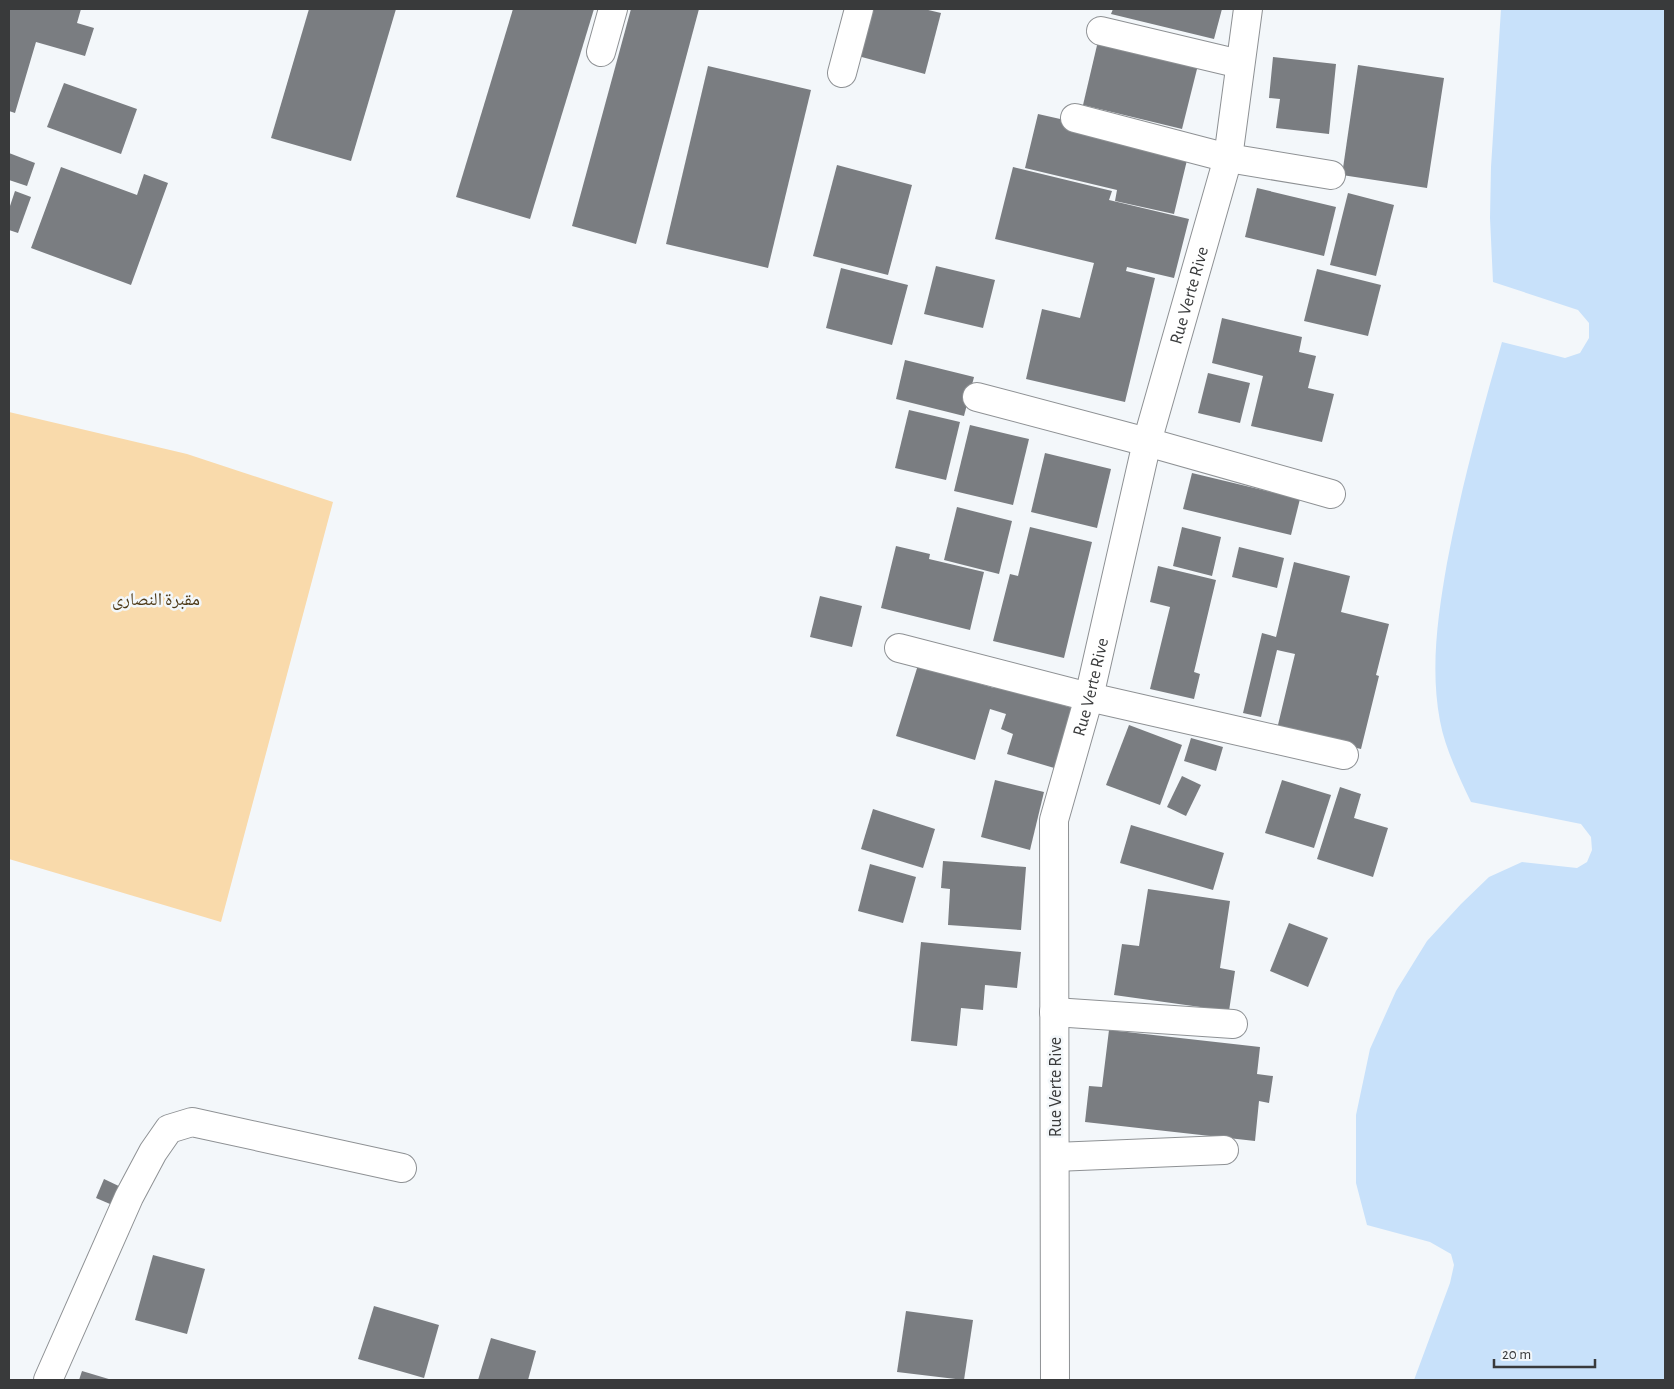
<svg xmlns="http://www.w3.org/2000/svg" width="1674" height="1389" font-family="'Alegreya Sans','Noto Naskh Arabic',sans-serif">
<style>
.green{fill:#f9daab}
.water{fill:#c8e1fa}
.building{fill:#7a7d81}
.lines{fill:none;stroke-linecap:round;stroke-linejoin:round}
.minor-casing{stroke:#8e9194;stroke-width:30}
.minor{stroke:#fff;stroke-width:28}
.labels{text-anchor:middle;stroke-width:5;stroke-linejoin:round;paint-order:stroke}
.street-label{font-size:18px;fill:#393a3b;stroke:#f3f7fa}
.park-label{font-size:18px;fill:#4f3b19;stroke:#f3f7fa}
</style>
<rect width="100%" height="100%" fill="#f3f7fa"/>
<path class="green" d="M9,412L187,454L333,502L221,922L9,859Z"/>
<path class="water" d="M1501,9H1665V1380H1414L1450,1283L1454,1265L1451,1254L1430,1242L1367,1225L1356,1183V1115L1370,1049L1396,991L1427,941L1461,904L1489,877L1522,862L1577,868L1587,862L1592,850L1591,837L1581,824L1471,802C1459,777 1445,748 1440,721C1430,668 1438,615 1447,563C1461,488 1481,415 1502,342L1565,358L1580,353L1589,338V323L1578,310L1493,282L1490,218L1491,167Z"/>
<g class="building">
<path d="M9,9H81L77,23L94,28L85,56L36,42L15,113L9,111Z"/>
<path d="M309,9H396L351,161L271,138Z"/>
<path d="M513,9H594L530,219L456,197Z"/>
<path d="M631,9H699L636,244L572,226Z"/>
<path d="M871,9H924L941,13L925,74L858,56Z"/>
<path d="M1113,9H1222L1214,39L1111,14Z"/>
<path d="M1098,41L1198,65L1182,129L1083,105Z"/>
<path d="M1273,57L1336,64L1329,134L1276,128L1280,99L1269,98Z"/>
<path d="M1358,65L1444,78L1427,188L1342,175Z"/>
<path d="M708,66L811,90L768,268L666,244Z"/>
<path d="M64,83L137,109L121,154L47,127Z"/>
<path d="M1038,114L1087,125L1188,156L1174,214L1115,201L1117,190L1025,168Z"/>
<path d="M9,153L35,163L27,186L9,180Z"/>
<path d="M837,165L912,185L888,275L813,256Z"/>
<path d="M61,167L137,195L144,174L168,183L131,285L31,248Z"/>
<path d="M1013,167L1112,191L1109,200L1189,219L1174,278L1127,267L1126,271L1155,278L1125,402L1026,379L1042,309L1080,318L1094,263L995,239Z"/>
<path d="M1257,188L1336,207L1324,256L1245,237Z"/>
<path d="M15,191L31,197L18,233L9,230V209Z"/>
<path d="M1348,193L1394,205L1376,276L1330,265Z"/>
<path d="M936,266L995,280L983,328L924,314Z"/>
<path d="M841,268L908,285L892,345L826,328Z"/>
<path d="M1317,269L1381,285L1368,336L1304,321Z"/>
<path d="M1222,318L1302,337L1299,352L1316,356L1308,388L1334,394L1322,442L1251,426L1263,376L1212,363Z"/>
<path d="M905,360L974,377L964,416L896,399Z"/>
<path d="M1208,373L1250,383L1240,423L1198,413Z"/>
<path d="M909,410L960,422L946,480L895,468Z"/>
<path d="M970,425L1029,439L1013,505L954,491Z"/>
<path d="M1045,453L1111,469L1097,528L1031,512Z"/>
<path d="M1192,473L1300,499L1291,535L1183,509Z"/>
<path d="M957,507L1012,521L999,574L944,560Z"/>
<path d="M1030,527L1092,542L1064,658L993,641L1010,574L1018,576Z"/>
<path d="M1182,527L1221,537L1212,576L1173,566Z"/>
<path d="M896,546L930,554L929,559L984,572L970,630L881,608Z"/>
<path d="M1239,547L1284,558L1277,588L1232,577Z"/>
<path d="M1294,562L1350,576L1341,612L1389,624L1376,675L1379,676L1361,749L1277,729L1295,654L1277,650L1261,717L1243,713L1262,633L1276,637Z"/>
<path d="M1158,566L1216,580L1194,672L1200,674L1194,699L1150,689L1170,607L1150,602Z"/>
<path d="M820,596L862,606L852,647L810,637Z"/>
<path d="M918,665L994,688L995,685L1079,710L1061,770L1007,754L1013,734L1001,729L1006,714L990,709L975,760L896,736Z"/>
<path d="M1129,725L1182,745L1160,805L1106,785Z"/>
<path d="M1191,738L1223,747L1216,771L1184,761Z"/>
<path d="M1182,776L1201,785L1186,816L1167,807Z"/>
<path d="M995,780L1044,792L1030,850L981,837Z"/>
<path d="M1282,780L1331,795L1314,848L1265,833Z"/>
<path d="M1340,787L1361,794L1354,818L1388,828L1373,877L1317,859Z"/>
<path d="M873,809L935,829L923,868L861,849Z"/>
<path d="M1131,825L1224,853L1213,890L1120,863Z"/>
<path d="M943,861L1026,867L1021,930L948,925L950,889L941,888Z"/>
<path d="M870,864L916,877L903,923L858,911Z"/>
<path d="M1148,889L1230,901L1220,968L1235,971L1229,1011L1114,995L1122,944L1139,946Z"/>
<path d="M1289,923L1328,938L1308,987L1270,971Z"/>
<path d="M921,942L1021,952L1017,988L985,985L983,1010L961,1008L957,1046L911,1041Z"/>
<path d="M1109,1030L1260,1047L1257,1074L1273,1076L1269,1103L1259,1101L1255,1141L1085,1122L1089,1086L1102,1087Z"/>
<path d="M104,1179L125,1189L117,1207L96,1198Z"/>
<path d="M153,1255L205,1269L187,1334L135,1320Z"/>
<path d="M374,1306L439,1325L424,1378L358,1359Z"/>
<path d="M906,1311L973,1320L964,1380L897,1372Z"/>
<path d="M491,1338L536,1351L528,1380H478Z"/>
<path d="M82,1371L112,1380H79Z"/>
</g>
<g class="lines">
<defs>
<g id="minor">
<path d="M1101,31L1240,64"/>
<path d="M601,52L613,9"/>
<path d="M842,73L859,9"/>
<path d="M1075,118L1228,158L1331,175"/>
<path d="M977,397L1147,442L1331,494"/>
<path d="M899,648L1089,697L1344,755"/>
<path d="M1054,1012L1233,1024"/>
<path d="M1055,1157L1224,1150"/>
<path d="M48,1380L129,1197L153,1152L169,1129L192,1122L402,1168"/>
<path id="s1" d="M1055,1380L1054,820L1089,697L1147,442L1228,158L1248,9"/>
</g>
</defs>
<use href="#minor" class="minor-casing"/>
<use href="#minor" class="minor"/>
</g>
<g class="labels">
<g class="street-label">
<text dy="6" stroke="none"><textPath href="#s1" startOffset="1102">Rue Verte Rive</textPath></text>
<text dy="6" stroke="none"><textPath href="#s1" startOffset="698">Rue Verte Rive</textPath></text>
<text transform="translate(1055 1087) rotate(-90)" y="6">Rue Verte Rive</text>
</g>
<g class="park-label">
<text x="156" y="605">مقبرة النصارى</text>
</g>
</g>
<rect width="1674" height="1389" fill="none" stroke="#393a3b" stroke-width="20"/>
<path d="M1494 1359v8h101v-8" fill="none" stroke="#393a3b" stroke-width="2.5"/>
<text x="1502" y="1359" font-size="15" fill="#393a3b" stroke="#f3f7fa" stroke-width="4" paint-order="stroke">20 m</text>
</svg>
